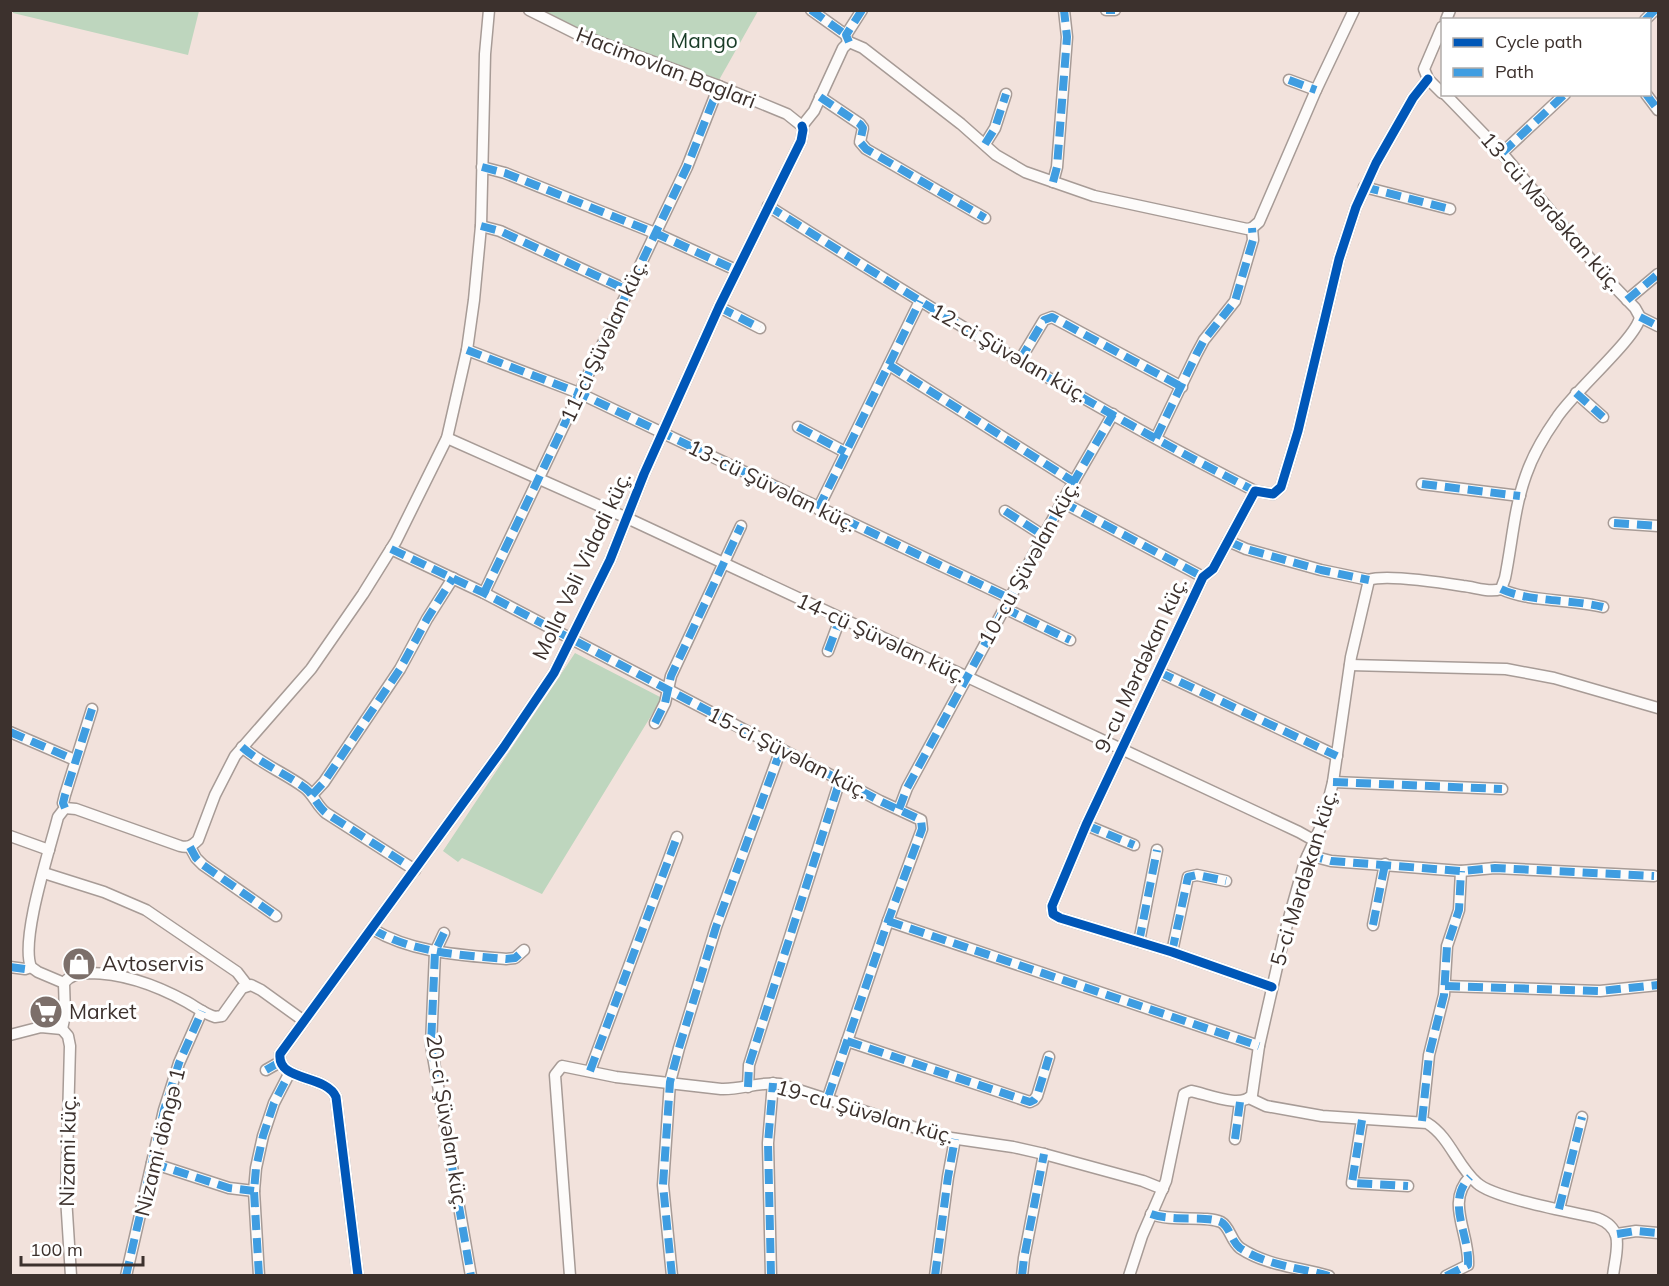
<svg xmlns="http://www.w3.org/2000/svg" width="1669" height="1286" font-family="Mulish,sans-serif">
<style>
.green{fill:#bed6be}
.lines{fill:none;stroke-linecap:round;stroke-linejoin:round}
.minor-casing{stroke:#a79b96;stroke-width:13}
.minor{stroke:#fdfbfa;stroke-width:10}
.quiet{stroke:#3f9de1;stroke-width:8;stroke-dasharray:15 8;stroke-linecap:butt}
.cycleway-casing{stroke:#fff;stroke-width:13}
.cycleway{stroke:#0057b8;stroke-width:9}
.labels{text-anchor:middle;stroke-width:6;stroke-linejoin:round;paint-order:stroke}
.park-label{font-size:21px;fill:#193c27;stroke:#fff}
.street-label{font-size:21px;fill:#3c312d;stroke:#fff}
.poi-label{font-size:21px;fill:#3c312d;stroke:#fff;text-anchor:start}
</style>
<rect width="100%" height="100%" fill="#f2e2dc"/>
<g class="green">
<path d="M13,11V10L199,11L188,55L13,13Z"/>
<path d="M540,11H758L719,80L563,23Z"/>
<path d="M575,653L662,698L542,894L462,858L458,862L443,851Z"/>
</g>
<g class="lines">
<defs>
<g id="minor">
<path d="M529,10L575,33L719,86L787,114L802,126"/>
<path d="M811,10L846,35"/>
<path d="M1106,10H1115"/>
<path d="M1446,20L1450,10"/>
<path d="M1645,20L1655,10"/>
<path d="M1442,27L1424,69L1428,79L1442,93"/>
<path d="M848,42L846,35L862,10"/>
<path d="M849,42L863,48L961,124L996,155L1025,172L1094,196L1247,229L1252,228L1259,222L1316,90L1354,10"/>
<path d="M1289,80L1316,90"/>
<path d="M1445,94L1502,153L1608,280L1635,308L1640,317L1658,326"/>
<path d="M1646,94L1658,110"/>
<path d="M820,97L860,124L863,128L860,142L866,149L985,218"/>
<path d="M802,126L814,111L843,48L849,42"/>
<path d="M985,144L995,128L1006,94"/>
<path d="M1502,153L1565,94"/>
<path d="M482,167L505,173L655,233L736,270"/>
<path d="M1053,182L1057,167L1067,37L1064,10"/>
<path d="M1364,187L1450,209"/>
<path d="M768,206C927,306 1087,406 1255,491"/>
<path d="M481,226L500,231L627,290"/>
<path d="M1627,300L1658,274"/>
<path d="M719,307L760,328"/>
<path d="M467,350L579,393L1009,598"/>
<path d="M1020,360L1044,320L1052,317L1182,387"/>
<path d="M889,365L1074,482"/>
<path d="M1576,393L1603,417"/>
<path d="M798,427L845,452"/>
<path d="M447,438L627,518L1299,832L1315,841"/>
<path d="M1156,438L1196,355L1204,340L1235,301L1253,240L1252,228"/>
<path d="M1422,484L1520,496"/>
<path d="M1062,502L1203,577"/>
<path d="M818,509L920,301"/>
<path d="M1005,511L1044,536"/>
<path d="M1614,523L1658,526"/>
<path d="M1228,541L1246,549L1321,570L1369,580"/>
<path d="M391,549L484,593L880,801L921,820L922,829L888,921L827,1100"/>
<path d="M1369,580C1385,574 1444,583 1463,586C1475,587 1489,593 1501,589L1505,578C1512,544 1514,508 1526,475C1533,455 1544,436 1556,419C1571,394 1637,338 1640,317"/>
<path d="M1501,589C1528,602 1571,599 1603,607"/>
<path d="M484,593L687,167L719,86"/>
<path d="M1004,608L1070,640"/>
<path d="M828,651L840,619"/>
<path d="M1350,665L1506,669L1554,678L1658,708"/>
<path d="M1159,672L1337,756"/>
<path d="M655,723L665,703L671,676L741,526"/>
<path d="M10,732L75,760"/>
<path d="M242,747C261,764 285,773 305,788C314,795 317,806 326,813L415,870"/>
<path d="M1333,782L1502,789"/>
<path d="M312,795L324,782L400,669L427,619L453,578"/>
<path d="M65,808L76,809L180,846C188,848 192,846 198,840L215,795L235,756L311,669L363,594L396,541L447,438L467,350L474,300L481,226L485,54L489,10"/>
<path d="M899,809L907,788L1062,502L1113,414"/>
<path d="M1086,825L1134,845"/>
<path d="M10,836L49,850"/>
<path d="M190,847L196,858L203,865L276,916"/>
<path d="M1308,855L1331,861L1461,871L1495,868L1654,876"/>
<path d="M44,873L104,892L146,910L237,972L247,985"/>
<path d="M888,921L1259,1046"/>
<path d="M1373,925L1385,864"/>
<path d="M372,929C413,953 460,955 506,959L515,958L524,950"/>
<path d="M444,933L435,952L431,1045L471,1276"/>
<path d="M1139,942L1157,850"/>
<path d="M1172,952L1188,877L1197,875L1226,881"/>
<path d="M10,967L25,969L31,967"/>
<path d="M64,983L38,972L31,967C20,939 50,849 58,817L65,808L63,803L65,795L92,709"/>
<path d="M1445,986L1600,991L1658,985"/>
<path d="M1272,987L1172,952L1060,918L1053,914L1052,906L1086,825L1203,577L1213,569L1255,491L1273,494L1281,487L1298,431L1339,259L1356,207L1376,163L1413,98L1428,79"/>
<path d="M62,1029L65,1015L64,983C71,974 79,974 89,973C124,973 156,985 187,1002C196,1007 205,1014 215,1017L222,1016L242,988L251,985L261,990L304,1021"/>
<path d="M62,1029L68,1036L70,1046L66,1197L71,1276"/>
<path d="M10,1035L41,1027L62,1029"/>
<path d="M847,1041L1030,1102L1034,1100L1037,1096L1049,1057"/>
<path d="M266,1070L280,1062"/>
<path d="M590,1071L677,837"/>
<path d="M748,1087L749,1065L840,780"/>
<path d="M1249,1098L1266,1106L1322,1116L1427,1123C1450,1137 1457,1166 1477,1183C1493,1198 1571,1212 1597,1218C1626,1229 1616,1250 1613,1276"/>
<path d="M1362,1120L1352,1183L1408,1186"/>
<path d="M1422,1121L1429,1055L1444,995L1447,946L1459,910L1461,871"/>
<path d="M1235,1139L1240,1102"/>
<path d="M152,1163L229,1188L254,1191"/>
<path d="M1559,1209L1582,1117"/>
<path d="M1151,1214C1172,1222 1205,1215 1221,1222C1230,1227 1231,1241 1240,1248C1267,1266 1298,1267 1329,1276"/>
<path d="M1617,1234L1636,1231L1658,1233"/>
<path d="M126,1276L164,1110L179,1063L202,1011"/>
<path d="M259,1276L254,1191L256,1168L263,1136L274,1103L290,1072"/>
<path d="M358,1276L336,1097C326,1074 277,1082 280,1054L504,747L554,673L610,560L644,474L719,307L801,141L803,130L802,126"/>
<path d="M570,1276L555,1075L562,1066L616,1077L721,1089C741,1090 760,1081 780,1084L944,1137L1013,1147L1044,1154L1143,1181L1163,1189"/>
<path d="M672,1276L663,1185L670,1082L679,1048L716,927L781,749"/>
<path d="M771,1276L768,1143L773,1083"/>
<path d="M935,1276L948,1177L955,1139"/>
<path d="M1022,1276L1024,1258L1044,1154"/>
<path d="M1129,1276L1142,1236L1166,1181L1184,1094L1191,1091C1207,1094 1241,1109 1252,1095L1259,1046L1285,932L1305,861L1323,822L1333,782L1351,657L1369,580"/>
<path d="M1446,1276L1468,1265C1470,1234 1445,1202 1470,1177"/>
</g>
</defs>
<use href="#minor" class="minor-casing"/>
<use href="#minor" class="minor"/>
<g class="quiet">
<path d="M811,10L846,35"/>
<path d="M1106,10H1115"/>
<path d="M1645,20L1655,10"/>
<path d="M849,42L846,35L862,10"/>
<path d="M1289,80L1316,90"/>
<path d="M1646,94L1658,110"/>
<path d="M820,97L860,124L863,128L860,142L866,149L985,218"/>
<path d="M985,144L995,128L1006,94"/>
<path d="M1502,153L1565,94"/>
<path d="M482,167L505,173L655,233L736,270"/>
<path d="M1053,182L1057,167L1067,37L1064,10"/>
<path d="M1364,187L1450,209"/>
<path d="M768,206C927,306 1087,406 1255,491"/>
<path d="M481,226L500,231L627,290"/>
<path d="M1627,300L1658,274"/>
<path d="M719,307L760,328"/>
<path d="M1640,317L1658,326"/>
<path d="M467,350L579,393L1009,598"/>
<path d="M1020,360L1044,320L1052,317L1182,387"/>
<path d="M889,365L1074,482"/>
<path d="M1576,393L1603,417"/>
<path d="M798,427L845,452"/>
<path d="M1156,438L1196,355L1204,340L1235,301L1253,240L1252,228"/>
<path d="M1422,484L1520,496"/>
<path d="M1062,502L1203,577"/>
<path d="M818,509L920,301"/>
<path d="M1005,511L1044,536"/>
<path d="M1614,523L1658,526"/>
<path d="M1228,541L1246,549L1321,570L1369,580"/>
<path d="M391,549L484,593L880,801L921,820L922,829L888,921L827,1100"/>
<path d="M1501,589C1528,602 1571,599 1603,607"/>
<path d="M484,593L687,167L719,86"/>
<path d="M1004,608L1070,640"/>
<path d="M828,651L840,619"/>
<path d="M1159,672L1337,756"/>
<path d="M655,723L665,703L671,676L741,526"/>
<path d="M10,732L75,760"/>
<path d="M242,747C261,764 285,773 305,788C314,795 317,806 326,813L415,870"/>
<path d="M1333,782L1502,789"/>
<path d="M312,795L324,782L400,669L427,619L453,578"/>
<path d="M65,808L63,803L65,795L92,709"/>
<path d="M899,809L907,788L1062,502L1113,414"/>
<path d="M1086,825L1134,845"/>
<path d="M190,847L196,858L203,865L276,916"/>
<path d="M1308,855L1331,861L1461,871L1495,868L1654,876"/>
<path d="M888,921L1259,1046"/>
<path d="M1373,925L1385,864"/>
<path d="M372,929C413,953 460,955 506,959L515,958L524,950"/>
<path d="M444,933L435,952L431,1045L471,1276"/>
<path d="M1139,942L1157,850"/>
<path d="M1172,952L1188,877L1197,875L1226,881"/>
<path d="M10,967L25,969L31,967"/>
<path d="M1445,986L1600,991L1658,985"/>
<path d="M847,1041L1030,1102L1034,1100L1037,1096L1049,1057"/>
<path d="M266,1070L280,1062"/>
<path d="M590,1071L677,837"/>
<path d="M748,1087L749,1065L840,780"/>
<path d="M1362,1120L1352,1183L1408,1186"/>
<path d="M1422,1121L1429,1055L1444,995L1447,946L1459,910L1461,871"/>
<path d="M1235,1139L1240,1102"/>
<path d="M152,1163L229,1188L254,1191"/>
<path d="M1559,1209L1582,1117"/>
<path d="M1151,1214C1172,1222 1205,1215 1221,1222C1230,1227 1231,1241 1240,1248C1267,1266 1298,1267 1329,1276"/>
<path d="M1617,1234L1636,1231L1658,1233"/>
<path d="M126,1276L164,1110L179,1063L202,1011"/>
<path d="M259,1276L254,1191L256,1168L263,1136L274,1103L290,1072"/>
<path d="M672,1276L663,1185L670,1082L679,1048L716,927L781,749"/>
<path d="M771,1276L768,1143L773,1083"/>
<path d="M935,1276L948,1177L955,1139"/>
<path d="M1022,1276L1024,1258L1044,1154"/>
<path d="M1446,1276L1468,1265C1470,1234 1445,1202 1470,1177"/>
</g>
<defs>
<g id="cycleway">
<path d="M1272,987L1172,952L1060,918L1053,914L1052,906L1086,825L1203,577L1213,569L1255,491L1273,494L1281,487L1298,431L1339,259L1356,207L1376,163L1413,98L1428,79"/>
<path d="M358,1276L336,1097C326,1074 277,1082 280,1054L504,747L554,673L610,560L644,474L719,307L801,141L803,130L802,126"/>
</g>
</defs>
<use href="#cycleway" class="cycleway-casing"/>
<use href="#cycleway" class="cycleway"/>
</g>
<defs>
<symbol id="shop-disc" viewBox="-11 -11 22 22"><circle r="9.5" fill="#7c6f6a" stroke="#fff"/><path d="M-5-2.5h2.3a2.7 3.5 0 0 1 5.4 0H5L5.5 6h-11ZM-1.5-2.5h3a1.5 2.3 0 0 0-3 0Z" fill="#fff"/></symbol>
<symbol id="supermarket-disc" viewBox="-11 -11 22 22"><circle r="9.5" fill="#7c6f6a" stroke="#fff"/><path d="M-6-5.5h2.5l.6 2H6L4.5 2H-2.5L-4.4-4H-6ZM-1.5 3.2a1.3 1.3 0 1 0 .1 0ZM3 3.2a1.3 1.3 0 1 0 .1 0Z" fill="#fff"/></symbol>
</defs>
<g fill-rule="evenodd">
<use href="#shop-disc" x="60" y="945" width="38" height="38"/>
<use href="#supermarket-disc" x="27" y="993" width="38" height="38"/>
</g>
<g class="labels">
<g class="park-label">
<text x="704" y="48">Mango</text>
</g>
<g class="street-label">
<text transform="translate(666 68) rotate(21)" y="7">Hacimovlan Baglari</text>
<text transform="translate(1551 212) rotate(49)" y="7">13-cü Mərdəkan küç.</text>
<text transform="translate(604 341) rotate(-65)" y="7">11-ci Şüvəlan küç.</text>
<text transform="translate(1009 353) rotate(30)" y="7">12-ci Şüvəlan küç.</text>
<text transform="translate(772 486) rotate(26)" y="7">13-cü Şüvəlan küç.</text>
<text transform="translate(1029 563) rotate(-61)" y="7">10-cu Şüvəlan küç.</text>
<text transform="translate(582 566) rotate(-65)" y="7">Molla Vəli Vidadi küç.</text>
<text transform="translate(881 638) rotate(25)" y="7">14-cü Şüvəlan küç.</text>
<text transform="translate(1141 665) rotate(-65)" y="7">9-cu Mərdəkan küç.</text>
<text transform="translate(788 753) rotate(27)" y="7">15-ci Şüvəlan küç.</text>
<text transform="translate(1304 878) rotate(-73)" y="7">5-ci Mərdəkan küç.</text>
<text transform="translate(865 1112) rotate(16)" y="7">19-cu Şüvəlan küç.</text>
<text transform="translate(447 1122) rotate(81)" y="7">20-ci Şüvəlan küç.</text>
<text transform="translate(160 1142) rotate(-76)" y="7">Nizami döngə 1</text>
<text transform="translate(68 1151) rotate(-89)" y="7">Nizami küç.</text>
</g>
<g class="poi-label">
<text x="102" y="971">Avtoservis</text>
<text x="69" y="1019">Market</text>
</g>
</g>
<rect width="1669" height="1286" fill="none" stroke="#3c312d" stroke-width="24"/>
<rect x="1441" y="18" width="210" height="78" fill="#ffffff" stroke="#b1adab" stroke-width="1.5"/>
<rect x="1453" y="38" width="30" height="9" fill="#0057b8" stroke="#b1adab" stroke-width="1.5"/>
<text x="1495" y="48" font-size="18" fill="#3c312d">Cycle path</text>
<rect x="1453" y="68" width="30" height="9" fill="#3f9de1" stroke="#b1adab" stroke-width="1.5"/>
<text x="1495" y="78" font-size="18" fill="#3c312d">Path</text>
<path d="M21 1256v9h122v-9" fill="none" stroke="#3c312d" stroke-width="3"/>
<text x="30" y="1256" font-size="18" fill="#3c312d" stroke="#ffffff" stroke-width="4.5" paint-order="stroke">100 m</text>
</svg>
